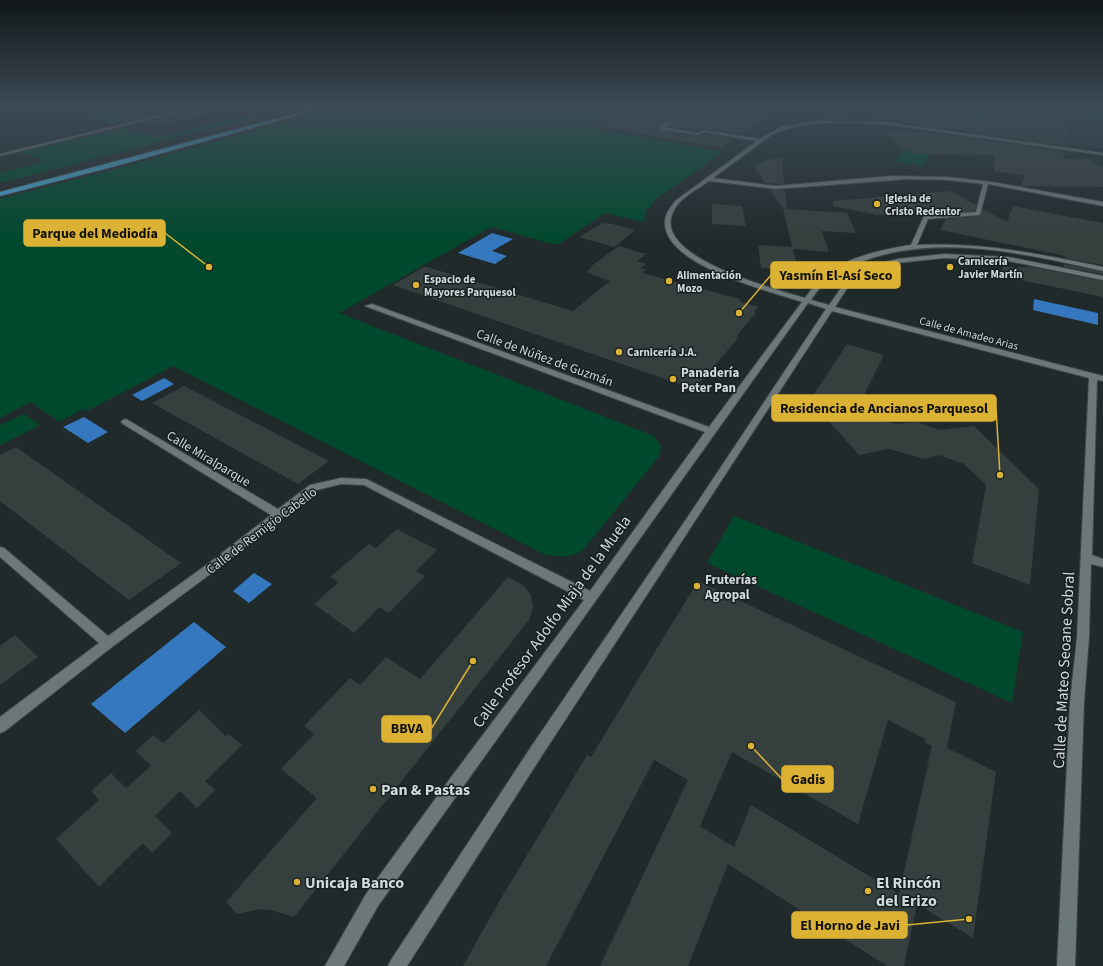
<svg xmlns="http://www.w3.org/2000/svg" width="1103" height="966" font-family="'Source Sans 3',sans-serif">
<style>
.built{fill:#243538}
.green{fill:#00492d}
.water{fill:#3578bf}
.building{fill:#353f3d;fill-rule:evenodd}
.lines{fill:none;stroke-linecap:round;stroke-linejoin:round}
.minor-casing{stroke:#3e4647;stroke-width:2}
.highway-casing{stroke:#3e4647;stroke-width:2}
.minor{fill:#6c7779;fill-rule:evenodd}
.highway{fill:#4aa9d1;fill-rule:evenodd}
.poi-dot{fill:#dbb233;stroke:#172021;stroke-width:1.5}
.labels{text-anchor:middle;stroke-width:3;stroke-linejoin:round;paint-order:stroke}
.far-poi-label{font-size:11px;font-weight:bold;fill:#d3d9da;stroke:#172021;text-anchor:start}
.far-street-label{font-size:11px;fill:#d3d9da;stroke:#172021}
.street-label{font-size:13px;fill:#d3d9da;stroke:#172021}
.poi-label{font-size:13px;font-weight:bold;fill:#d3d9da;stroke:#172021;text-anchor:start}
.near-street-label{font-size:16px;fill:#d3d9da;stroke:#172021}
.near-poi-label{font-size:16px;font-weight:bold;fill:#d3d9da;stroke:#172021;text-anchor:start}
.leader{fill:none;stroke:#dbb233;stroke-width:1.5}
.callout-dot{fill:#dbb233;stroke:#172021;stroke-width:1.5}
.callout{fill:#dbb233;stroke:#dbb233;stroke-width:1.5}
.callout-label{font-size:14px;text-anchor:middle;font-weight:bold;fill:#111}
</style>
<rect width="100%" height="100%" fill="#202a2b"/>
<path class="built" d="M882,105H1006L1088,116L1087,121L1103,123V149L889,119L852,116Z"/>
<g class="green">
<path d="M107,105H131L124,107L149,115L172,110L176,111L115,125L74,112Z"/>
<path d="M286,105H303L0,183V173L44,161L22,152L124,128L151,136H164Z"/>
<path d="M344,105H628L584,126L723,152L656,199L647,210L644,222L605,213L557,245L491,227L339,313L654,436L661,447L660,455L584,549C571,558 559,558 544,554L173,366L87,411L83,409L59,422L31,402L0,418V199L150,160Z"/>
<path d="M702,105H882L850,117L830,118L774,110L766,115Z"/>
<path d="M935,105L960,106L954,116L929,113Z"/>
<path d="M1006,105H1103V123L1086,121L1087,116Z"/>
<path d="M963,106L988,110L982,120L956,117Z"/>
<path d="M906,146L932,151L923,166L894,161Z"/>
<path d="M24,414L40,425L0,445V425Z"/>
<path d="M734,516L1023,632L1012,703L707,563Z"/>
</g>
<g class="water">
<path d="M492,233L513,239L492,251L507,256L495,264L458,253Z"/>
<path d="M1034,299L1098,313V325L1033,310Z"/>
<path d="M164,378L174,384L142,401L132,395Z"/>
<path d="M84,417L108,432L88,443L63,427Z"/>
<path d="M254,573L272,584L249,603L233,591Z"/>
<path d="M194,622L226,647L125,733L91,704Z"/>
</g>
<g class="building">
<path d="M149,105H193L134,120L113,113Z"/>
<path d="M210,105H214L215,112L156,126L143,123Z"/>
<path d="M634,105H696L766,116L741,134L703,129L697,131L669,126L672,123L670,120L658,127L660,130L698,136L704,134L734,139L721,148L593,125Z"/>
<path d="M883,105H910L921,113L986,122L994,107L1047,115V113L1070,115L1065,146L906,123Z"/>
<path d="M913,130L1065,151L1063,159H1089L1103,167V187L1021,186L1025,176L994,171V155L912,154L885,132H916Z"/>
<path d="M782,158L784,184L765,183L753,166L766,160Z"/>
<path d="M770,190H785L787,209L847,213L856,233L822,231L829,252L793,249L799,272L761,268L758,245L792,247L783,209H784Z"/>
<path d="M951,191L976,205L975,211L949,213L951,210L878,215L833,206V201Z"/>
<path d="M712,204L742,206L746,226L712,224Z"/>
<path d="M1013,206L1103,223V265L1065,258V256L940,230L946,219L980,216L983,209L1007,222Z"/>
<path d="M603,223L612,224L635,230L614,247L579,237Z"/>
<path d="M619,246L646,254L637,261L646,264L640,268L646,270L642,273L740,299L741,302L758,307L754,312L756,313L739,333L735,342L694,389L393,285L424,267H427L573,311L610,281L586,272L592,267H590Z"/>
<path d="M1064,264L1103,272V274L1064,267Z"/>
<path d="M1003,267H1031L1103,281V297L1002,276Z"/>
<path d="M847,344L884,355L859,405L872,418L896,424L916,422L940,430L974,426L1039,489L1030,585L972,563L986,485L964,464L939,455L925,459L889,449L859,455L810,400Z"/>
<path d="M184,386L329,461L298,484L152,403Z"/>
<path d="M16,447L181,563L129,600L0,501V455Z"/>
<path d="M397,529L437,550L416,571L425,576L389,613L379,607L354,633L314,604L339,582L330,577L369,544L376,548Z"/>
<path d="M508,577L523,585L531,595L533,608L529,620L294,917L271,910L261,909L237,914L226,902L317,798L281,769L314,734L304,726L350,678L360,685L386,657L420,679Z"/>
<path d="M698,581L956,702L947,748L996,772L973,938L917,904L904,966H887L728,864L688,966H600L688,780L654,760L546,966H463L500,900L587,755L591,757ZM888,720L925,739L924,742L932,746L899,894L751,805L734,847L700,826L732,752L858,824Z"/>
<path d="M15,635L38,657L0,685V646Z"/>
<path d="M199,710L226,736L228,734L242,745L205,781L215,790L197,808L180,791L155,816L172,833L152,853L143,843L99,887L56,839L99,800L91,791L111,773L126,788L151,766L136,751L153,735L163,743Z"/>
</g>
<g class="lines">
<defs>
<g id="minor">
<path d="M29,105L73,110L92,105H100L73,112Z"/>
<path d="M201,105H209L0,156V154Z"/>
<path d="M670,121L671,123L665,127L697,133L703,130L760,139L781,127L818,121L885,122L1103,153V155C1058,149 1013,142 968,136C913,128 823,111 773,134L713,178L776,186L891,176L948,177L992,182L1103,202V206L988,184L980,215L928,219L917,245C981,242 1041,254 1103,267V271C1025,254 940,233 863,261C853,265 842,268 833,275C824,281 817,291 811,300L829,305L847,280L876,265L897,259L944,254L1008,257L1103,276V280L1008,261L944,258L897,263L880,267L851,282L835,307L1103,376V381L1097,380L1092,555L1103,559V567L1091,564L1089,637L1084,702L1075,966H1057L1070,702L1077,637L1089,378L832,311L541,757L407,966H388L391,960L531,747L691,512L826,309L808,303L378,906L344,966H325L366,894L449,780L584,600L364,485L341,484L317,490L217,569L112,647L5,731L0,733V717L99,643L0,557V547L4,548L108,636L209,563L271,515L123,424L121,422L123,420L126,419L278,509L310,485L341,478L366,479L590,591L705,432L365,306L372,304L709,427L802,302C769,291 661,265 665,220C666,212 671,207 675,201L757,141L704,132L698,135L660,129V127ZM908,179L948,180L983,184L976,212L924,216L911,245C885,249 846,257 825,275C817,281 811,290 805,298C776,289 648,257 674,210C681,197 698,189 709,181L776,189Z"/>
</g>
<path id="highway" d="M327,105H335L116,166L0,196V192Z"/>
</defs>
<use href="#minor" class="minor-casing"/>
<use href="#highway" class="highway-casing"/>
<use href="#minor" class="minor"/>
<use href="#highway" class="highway"/>
</g>
<linearGradient id="sky" x2="0" y2="1"><stop stop-color="#121718"/><stop offset="0.44" stop-color="#3c4a55"/><stop offset="1" stop-color="#3c4a55" stop-opacity="0"/></linearGradient>
<rect width="1103" height="241" fill="url(#sky)"/>
<g class="poi-dot">
<circle cx="877" cy="204" r="4"/>
<circle cx="950" cy="267" r="4"/>
<circle cx="669" cy="281" r="4"/>
<circle cx="416" cy="285" r="4"/>
<circle cx="619" cy="352" r="4"/>
<circle cx="673" cy="379" r="4"/>
<circle cx="697" cy="586" r="4"/>
<circle cx="373" cy="789" r="4"/>
<circle cx="297" cy="882" r="4"/>
<circle cx="868" cy="891" r="4"/>
</g>
<g class="labels">
<g class="far-poi-label">
<text x="885" y="202">Iglesia de<tspan x="885" dy="13">Cristo Redentor</tspan></text>
<text x="958" y="265">Carnicería<tspan x="958" dy="13">Javier Martín</tspan></text>
<text x="677" y="279">Alimentación<tspan x="677" dy="13">Mozo</tspan></text>
<text x="424" y="283">Espacio de<tspan x="424" dy="13">Mayores Parquesol</tspan></text>
<text x="627" y="356">Carnicería J.A.</text>
</g>
<g class="far-street-label">
<text transform="translate(969 333) rotate(15)" y="4">Calle de Amadeo Arias</text>
</g>
<g class="street-label">
<text transform="translate(545 357) rotate(20)" y="5">Calle de Núñez de Guzmán</text>
<text transform="translate(209 458) rotate(31)" y="5">Calle Miralparque</text>
<text transform="translate(261 530) rotate(-37)" y="5">Calle de Remigio Cabello</text>
</g>
<g class="poi-label">
<text x="681" y="377">Panadería<tspan x="681" dy="15">Peter Pan</tspan></text>
<text x="705" y="584">Fruterías<tspan x="705" dy="15">Agropal</tspan></text>
</g>
<g class="near-street-label">
<text transform="translate(551 621) rotate(-54)" y="6">Calle Profesor Adolfo Miaja de la Muela</text>
<text transform="translate(1063 670) rotate(-87)" y="6">Calle de Mateo Seoane Sobral</text>
</g>
<g class="near-poi-label">
<text x="381" y="795">Pan &amp; Pastas</text>
<text x="305" y="888">Unicaja Banco</text>
<text x="876" y="888">El Rincón<tspan x="876" dy="18">del Erizo</tspan></text>
</g>
</g>
<path class="leader" d="M209 267L165 233M739 313L771 275M1000 475L996 408M473 661L431 729M751 746L782 779M969 919L907 925"/>
<g class="callout-dot">
<circle cx="209" cy="267" r="4"/>
<circle cx="739" cy="313" r="4"/>
<circle cx="1000" cy="475" r="4"/>
<circle cx="473" cy="661" r="4"/>
<circle cx="751" cy="746" r="4"/>
<circle cx="969" cy="919" r="4"/>
</g>
<g class="callout">
<rect x="24" y="220" width="141" height="26" rx="4"/>
<rect x="771" y="262" width="129" height="26" rx="4"/>
<rect x="772" y="395" width="224" height="26" rx="4"/>
<rect x="382" y="716" width="49" height="26" rx="4"/>
<rect x="782" y="766" width="51" height="26" rx="4"/>
<rect x="792" y="912" width="115" height="26" rx="4"/>
</g>
<g class="callout-label">
<text x="95" y="238">Parque del Mediodía</text>
<text x="836" y="280">Yasmín El-Así Seco</text>
<text x="884" y="413">Residencia de Ancianos Parquesol</text>
<text x="407" y="733">BBVA</text>
<text x="808" y="784">Gadis</text>
<text x="850" y="930">El Horno de Javi</text>
</g>
</svg>
